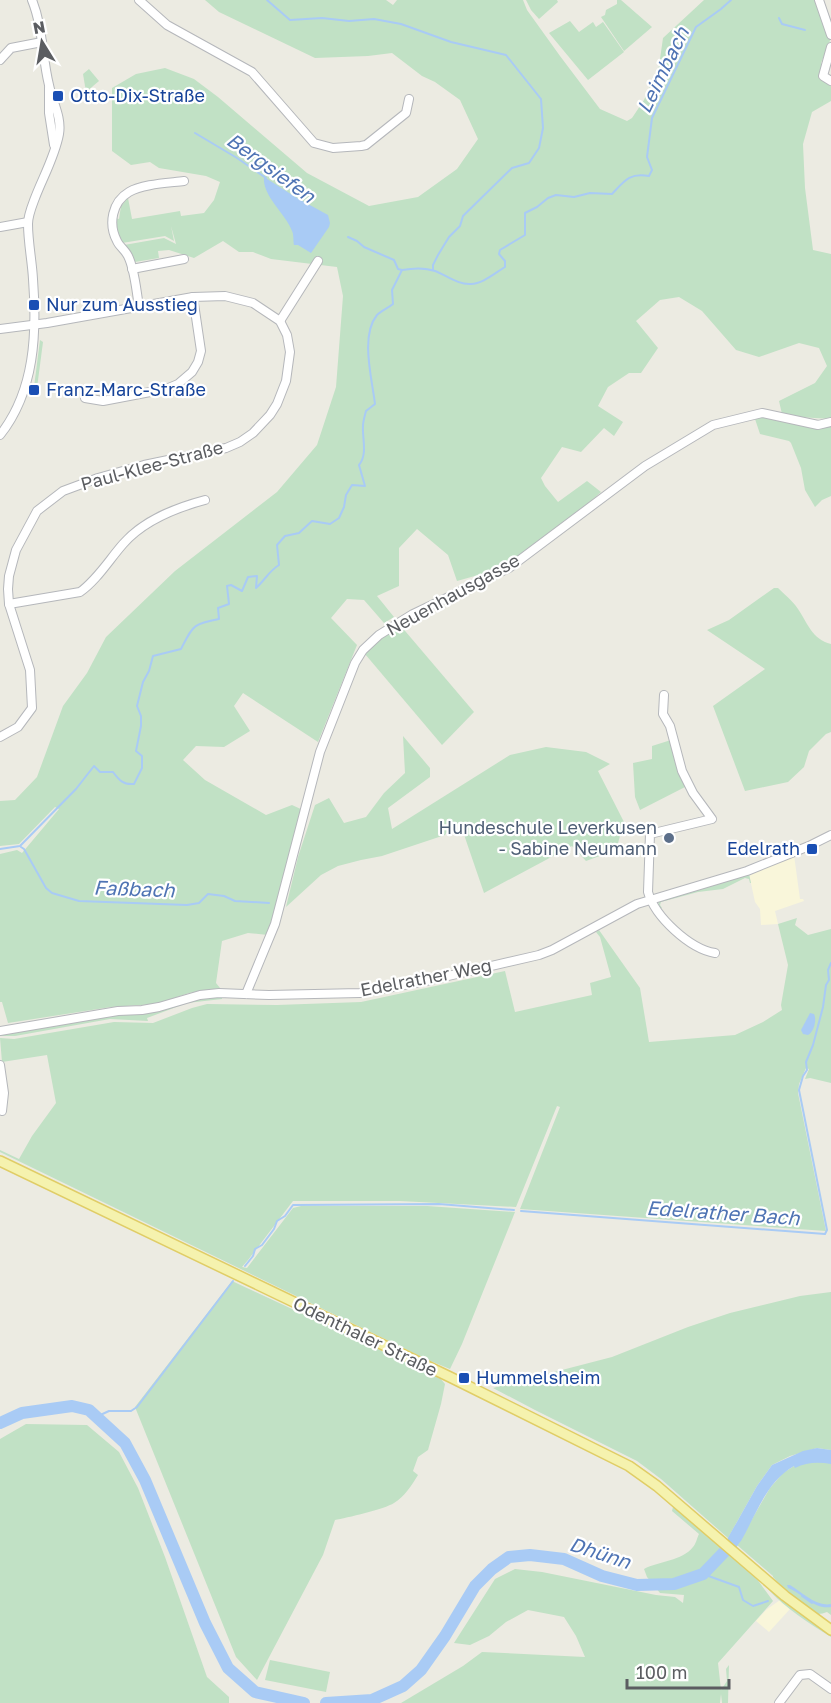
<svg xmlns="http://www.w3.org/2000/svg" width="831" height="1703" font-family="'Golos Text',sans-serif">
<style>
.commercial{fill:#f9f6da}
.green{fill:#c1e1c5}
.water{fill:#a9cbf5}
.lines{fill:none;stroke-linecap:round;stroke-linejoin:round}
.stream{stroke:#a9cbf5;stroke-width:2}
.river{stroke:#a9cbf5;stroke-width:12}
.minor-casing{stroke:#b5b7bb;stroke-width:10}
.major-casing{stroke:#e0cd66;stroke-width:12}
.minor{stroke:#fff;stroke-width:8}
.major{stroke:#f5f2ae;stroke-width:9}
.transit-dot{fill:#1a4fb4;stroke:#fff;stroke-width:2}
.service-dot{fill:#5c6f8a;stroke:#fff;stroke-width:2}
.labels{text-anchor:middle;stroke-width:4.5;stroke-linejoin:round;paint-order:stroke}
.transit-label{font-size:18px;fill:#164399;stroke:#fff;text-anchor:start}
.street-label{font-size:18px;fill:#5b5d61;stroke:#fff}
.service-label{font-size:18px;fill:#4e5e75;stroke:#fff;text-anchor:end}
.water-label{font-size:20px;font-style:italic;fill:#4f74b4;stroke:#fff}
</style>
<rect width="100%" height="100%" fill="#ecebe2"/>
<g class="commercial">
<path d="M794,855L800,899H803L804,901L775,911L778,924L761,925L760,909L755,902L749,874Z"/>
<path d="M780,1600L790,1609L769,1632L756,1621L766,1610Z"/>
</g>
<g class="green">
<path d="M205,0H386L393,5L397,0H523L527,10L560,56L600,109L627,121L632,118L644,100L659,66L663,38L704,0H818L831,38L821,63L831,81V101L812,112L803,144L805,188L813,250L831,254V419L798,417L782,414L779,401L815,383L827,366L819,348L799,343L759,357L736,350L702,311L679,297L660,300L636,321L658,348L641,373H629L608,387L598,406L623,422L614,436L604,428L581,452L562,447L541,478L545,486L558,502L587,481L601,492L569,521L519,556L496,570L457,581L448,555L417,529L399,548V586L377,596L394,617L384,623L364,600L347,599L331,618L357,645L318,742L243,693L234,706L250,731L224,747L196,746L183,760L205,780L266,815L292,805L303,810L277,903L273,921L268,935L248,933L222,941L216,983L220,988L189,993L156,1004L111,1007L8,1023L2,1002H0V854L17,850L22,853L59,809L55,807L19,844L0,846V801L15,800L37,777L63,706L87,673L106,637L175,571L277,492L317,445L336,387L343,296L337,267L271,259L253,252H239L223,241L194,258L169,250L158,251L159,258L135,262L131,253L124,245L164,238L176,244L171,226L174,241L165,236L122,243L118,236L115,218L119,219L121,206L128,198L132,219L180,211L181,216L204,213L214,200L220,182L206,176L159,168L150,162L131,165L112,151V88L136,74L165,68L194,79L218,97L307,173L369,206L418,197L457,169L478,139L460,100L435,82L422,76L392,53L368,56L315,58L219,12Z"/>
<path d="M526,0H557L558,2L539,19L531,10Z"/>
<path d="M617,0H621L652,27L624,51L601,17L605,15L606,10L617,4Z"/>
<path d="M570,21L579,32L593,22L596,27L603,22L624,52L588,80L549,33Z"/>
<path d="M89,69L99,81L86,92L83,74Z"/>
<path d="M40,340L43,342L37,388L34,387Z"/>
<path d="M758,416L831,426V496L822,500L815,507L805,490L801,468L791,443L789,441L760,434L755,419Z"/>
<path d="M774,588H778C784,594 793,601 798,609C808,624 812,639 831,644V732L826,734L809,751L804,767L788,782L745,791L713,706L765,669L707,630L729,620Z"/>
<path d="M400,625L474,712L442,745L365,654L372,644Z"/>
<path d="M403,736L430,768V777L388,808L392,829L510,755L546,747L586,752L610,764L598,771L624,822L616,850L586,861L572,846L484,893L460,823L452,825L445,835L382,856L361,860L338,866L321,875L286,907L298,857L315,805L329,798L344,823L366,817L384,793L405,773Z"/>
<path d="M671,740L687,786L640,810L635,797L633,763L652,759V746Z"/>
<path d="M749,874L751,883H750L749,879L745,878L723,889L698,892L661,902L660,905L662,908L660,909L658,901Z"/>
<path d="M797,918L795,925L808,935L831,929V1083L810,1078L805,1079L809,1069L806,1068L799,1084L798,1093L826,1231L520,1209L560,1107L557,1106L516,1207L400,1201H293L248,1260L242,1267L247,1268L293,1208L301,1206H427L515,1212L462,1344L450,1369L428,1360L0,1152V1150L19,1159L32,1136L56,1103L47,1055L2,1062L0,1038L14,1039L114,1022L153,1023L192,1008L207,1004L277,1005L361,1002L505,971L515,1012L592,995L590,983L611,977L600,937L596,932L599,930L640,988L649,1042L735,1035L763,1022L782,1010L781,1005L788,965L778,924Z"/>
<path d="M208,998H222V999L187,1003L147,1018L148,1021L110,1019L15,1036H0V1034Z"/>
<path d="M232,1281L440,1378L445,1384L441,1404L428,1450L418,1457L413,1471L418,1475C412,1485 404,1497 394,1503C385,1509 346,1518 335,1520L323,1555L257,1680L236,1657L135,1407Z"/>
<path d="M831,1292V1450L817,1448L790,1456L772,1465L757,1486L728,1538L661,1479L637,1461L535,1410L493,1388L612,1357L688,1327L730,1313L800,1296Z"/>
<path d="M26,1424L87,1425L119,1452L138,1488L165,1557L207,1677L229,1697V1703H0V1439Z"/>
<path d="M831,1457V1615L827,1612C824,1613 821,1614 818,1614C805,1612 782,1587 773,1577V1576L737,1545L770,1488L783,1473L794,1466L792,1462Z"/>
<path d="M673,1507L678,1509L754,1575L773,1601L718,1663L721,1690L727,1681L726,1669L729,1665L728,1703H722L721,1694L720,1703H401L463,1666L482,1652L585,1657L576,1636L564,1617L528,1610L506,1622L489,1636L470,1645L454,1643L495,1579L515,1569L542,1572L656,1595L675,1597L683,1603L684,1595L660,1593L647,1577L644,1569C659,1561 682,1561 693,1547C696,1544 697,1538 699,1534L672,1511Z"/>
<path d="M769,1587L809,1620L831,1634V1637C809,1623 786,1609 768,1589Z"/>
<path d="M270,1660L330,1672L326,1692L265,1680Z"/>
</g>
<g class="water">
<path d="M264,177L297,198L328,215L330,223L329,227L311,253L298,245H294C293,241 294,235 292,231C286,214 262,196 264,177Z"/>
<path d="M810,1013L814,1014C817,1020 814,1032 808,1035L803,1034L801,1030Z"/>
<path d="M817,1448L831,1450V1464C818,1462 807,1462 795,1468L794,1466C766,1482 756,1515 741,1541L737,1545L728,1538L757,1486L772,1465L803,1451Z"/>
<path d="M787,1585H790C802,1592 816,1607 831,1604V1607C814,1610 802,1593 788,1588Z"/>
</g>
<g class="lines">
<g class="stream">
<path d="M267,0L290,20L322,18L349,21L374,19L401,24L451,42L506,55L541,99L543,128L539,148L529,163L512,168L463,216L460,226L449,237L438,255L433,265V270"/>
<path d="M779,18L782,24L805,30"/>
<path d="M195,133L237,158L266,178"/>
<path d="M348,237L357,241L364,247L394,260L398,269L402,270"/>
<path d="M21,847L24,849L46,888L52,893L79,901L187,905L199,903L208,894L224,896L235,901L269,903"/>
<path d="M0,849L20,846L76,789L94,766L100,772H113C119,780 123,785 134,784L142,768V756L136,751L141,726V716L137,706L143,682L149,671L153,656L181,649C193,626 192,624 219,619L218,608L229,604L227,586L231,585L242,591L248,577L257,576L256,588C265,580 269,571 279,565L277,545L285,536L299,533L312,521L330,524L339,518L344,507L346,495L352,485L365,486L359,465C368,454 362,438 363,426C363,421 365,415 366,411L375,404C372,378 360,336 377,315C381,311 388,308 393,304L392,290L402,270C413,268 424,267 435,271C446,275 458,285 471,284C482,284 495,273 505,267V261L499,254L500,250L525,235V213L537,207L548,198L556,195L574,197L590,193L612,194C625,180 629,173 649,176L652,170L647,157L652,118L696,27L721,9L731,0"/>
<path d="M521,1211L825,1234L827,1230L799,1090L803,1076L807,1070L806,1062L813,1045L823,1007L826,985L829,980L828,970L831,963"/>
<path d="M245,1266L253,1256L255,1249L262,1245L274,1229L277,1221L285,1216L293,1205L439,1204L514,1210"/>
<path d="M96,1417L109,1411H131L137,1407L233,1281"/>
<path d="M703,1574L739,1587L743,1600L753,1606L768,1601"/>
<path d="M802,1596L812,1603"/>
</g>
<g class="river">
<path d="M0,1423L22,1413L72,1406L89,1410L125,1443L145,1480L205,1623L228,1668L255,1692L304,1703"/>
<path d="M326,1703L372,1700L403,1686L421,1670L445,1636L475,1586L492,1569L509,1557L530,1555L564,1559L602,1576L637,1585L674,1584L703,1574L731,1545L740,1529"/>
</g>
<defs>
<g id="minor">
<path d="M139,0L167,25L252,72L314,143L333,148L361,146L366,145L406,113L409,99"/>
<path d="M819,0L831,35"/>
<path d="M831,47L823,76L831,81"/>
<path d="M0,60L11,48L42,42"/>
<path d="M49,88V113L54,145"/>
<path d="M0,227L28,222"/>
<path d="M132,269L184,259"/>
<path d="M139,306C136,290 135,270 128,256C125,250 119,246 117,241C108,224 112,202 129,192C142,184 168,183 184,181"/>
<path d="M280,321L318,261"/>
<path d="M0,329L47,323L193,297L225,296L253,303L280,321L287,335L290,352L286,381L277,404L270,415L253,433L240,442L226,448L144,465L98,478L63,491L37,511L16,550L9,576L8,589L9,604L30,670L32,708L18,727L0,737"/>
<path d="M85,398L103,401L166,389L178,384L192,372L198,362L201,351L193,297"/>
<path d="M0,435C35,391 37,333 33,279C32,261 28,242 28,224C28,215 32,206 35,198C43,177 55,156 59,134C62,117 52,101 49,85C42,57 43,27 32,0"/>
<path d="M9,604L80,592C97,580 109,560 123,544C144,520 175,508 205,500"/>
<path d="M664,695L663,714L670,726L682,771L693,793L712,819L650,834L648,892C655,917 690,949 715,953"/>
<path d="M246,994L275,924L320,752L355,663L363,650L379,635L413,614L509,568L645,466L713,425L762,413L818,425L831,422"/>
<path d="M0,1031L118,1011L142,1010L159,1007L200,995L219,993L269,995L360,993L431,980L539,955L552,950L637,904L747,871L809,846L831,835"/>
<path d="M0,1065L4,1093L2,1111"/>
<path d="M779,1703L800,1675L810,1674L831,1689"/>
</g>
<path id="major" d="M0,1161L450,1377L629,1466L657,1486L785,1596L831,1630"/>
</defs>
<use href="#minor" class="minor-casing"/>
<use href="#major" class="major-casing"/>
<use href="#minor" class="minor"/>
<use href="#major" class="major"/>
</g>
<g class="transit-dot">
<rect x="52" y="90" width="12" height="12" rx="3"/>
<rect x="28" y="299" width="12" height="12" rx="3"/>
<rect x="28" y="384" width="12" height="12" rx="3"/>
<rect x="806" y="843" width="12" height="12" rx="3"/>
<rect x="458" y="1372" width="12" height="12" rx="3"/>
</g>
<circle class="service-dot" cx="669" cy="838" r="6"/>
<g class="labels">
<g class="transit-label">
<text x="70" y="102">Otto-Dix-Straße</text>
<text x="46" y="311">Nur zum Ausstieg</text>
<text x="46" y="396">Franz-Marc-Straße</text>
<text x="800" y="855" text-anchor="end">Edelrath</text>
<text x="476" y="1384">Hummelsheim</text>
</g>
<g class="street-label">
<text transform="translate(152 466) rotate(-15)" y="6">Paul-Klee-Straße</text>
<text transform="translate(453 595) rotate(-29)" y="6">Neuenhausgasse</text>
<text transform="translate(426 978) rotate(-11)" y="6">Edelrather Weg</text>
<text transform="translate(365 1337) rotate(26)" y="6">Odenthaler Straße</text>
</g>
<g class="service-label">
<text x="657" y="834">Hundeschule Leverkusen<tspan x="657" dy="21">- Sabine Neumann</tspan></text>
</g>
<g class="water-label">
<text transform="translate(663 70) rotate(-64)" y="7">Leimbach</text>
<text transform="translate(271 168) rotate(36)" y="7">Bergsiefen</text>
<text transform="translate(134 889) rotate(2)" y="7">Faßbach</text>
<text transform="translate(723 1213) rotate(4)" y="7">Edelrather Bach</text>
<text transform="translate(600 1553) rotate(18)" y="7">Dhünn</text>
</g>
</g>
<g transform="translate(42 42) rotate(349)" stroke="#ffffff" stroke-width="4.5" paint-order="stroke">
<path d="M0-4.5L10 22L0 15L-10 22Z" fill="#5b5d61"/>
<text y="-9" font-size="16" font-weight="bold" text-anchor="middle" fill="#5b5d61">N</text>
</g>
<path d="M627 1679v9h102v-9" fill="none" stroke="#5b5d61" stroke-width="3"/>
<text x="636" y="1679" font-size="18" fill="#5b5d61" stroke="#ffffff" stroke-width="4.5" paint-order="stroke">100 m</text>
</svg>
